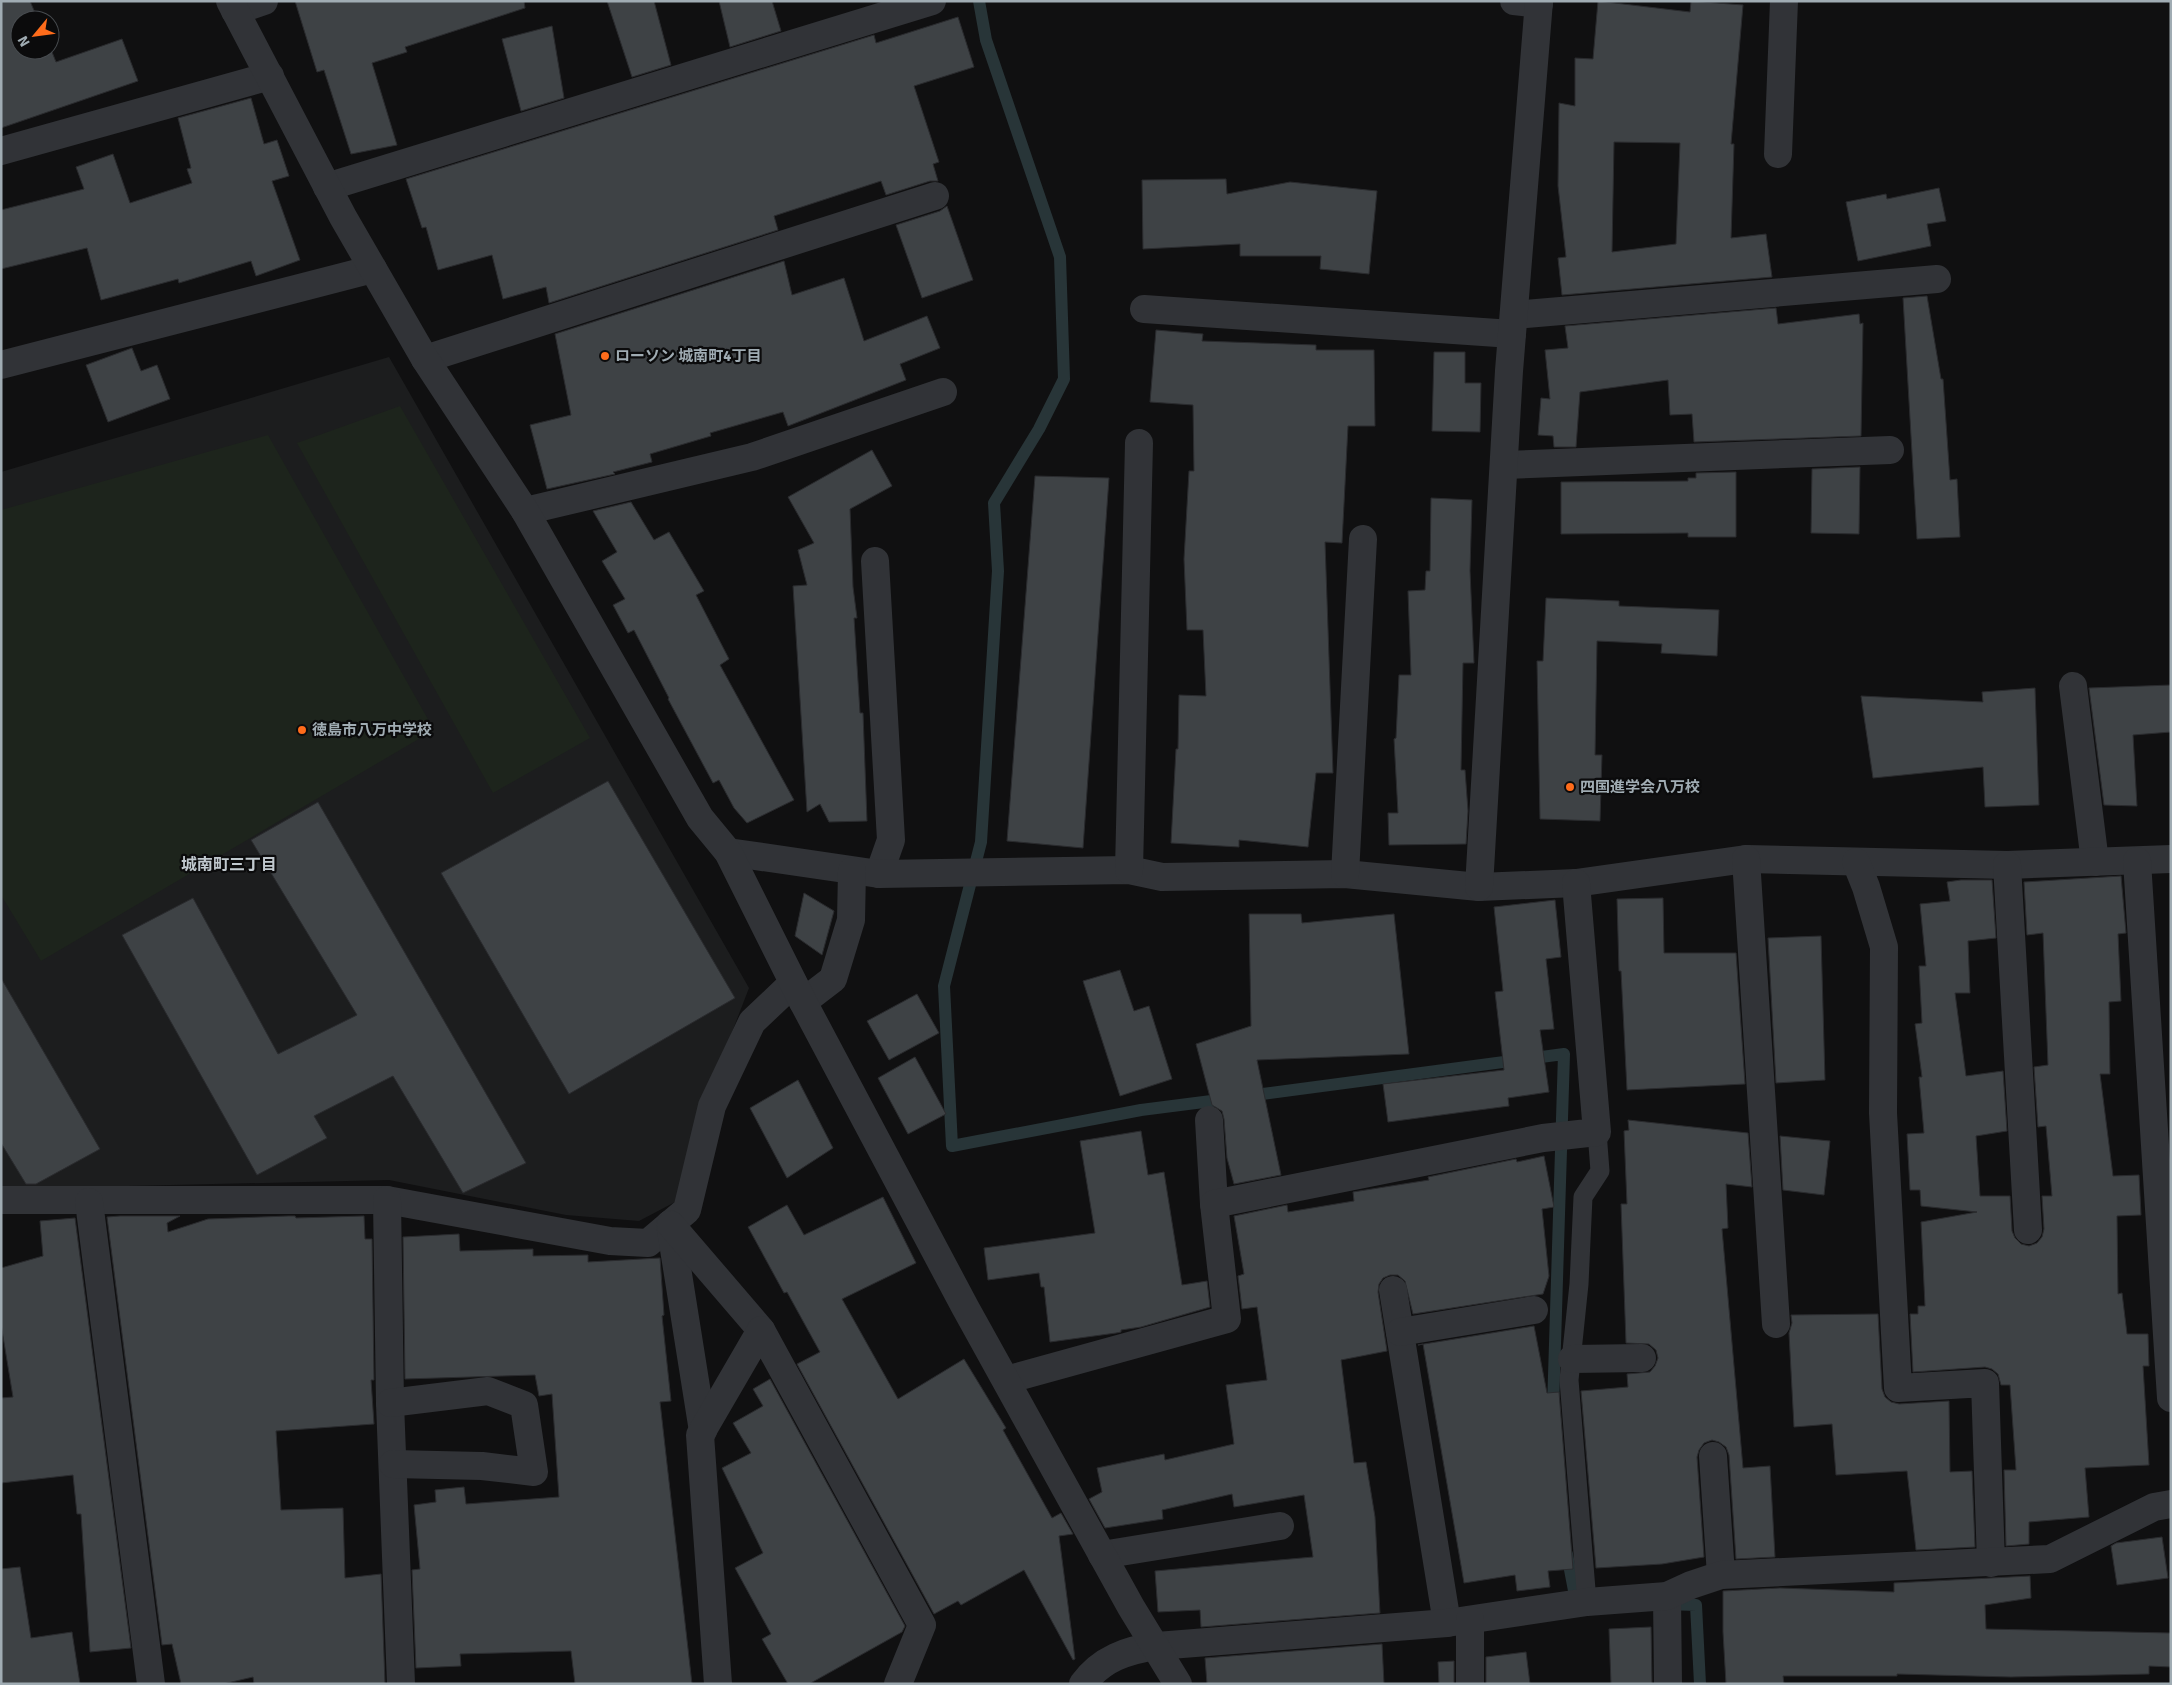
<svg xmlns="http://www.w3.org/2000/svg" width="2172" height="1685" font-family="Signika,'Noto Sans JP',sans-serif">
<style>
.built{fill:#1c1d1e}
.green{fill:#1d241c}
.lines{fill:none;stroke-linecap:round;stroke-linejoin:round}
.stream{stroke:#283538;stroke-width:12}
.building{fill:#3e4245;stroke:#2a2b2e;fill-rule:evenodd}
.service{stroke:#313337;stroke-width:19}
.minor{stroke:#313337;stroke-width:28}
.tertiary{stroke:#313337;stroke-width:28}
.poi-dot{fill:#fe6c1b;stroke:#0b0b0c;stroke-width:2}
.labels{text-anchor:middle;stroke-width:4.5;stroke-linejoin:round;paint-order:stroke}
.poi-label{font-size:15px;font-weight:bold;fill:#a0acb3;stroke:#0b0b0c;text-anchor:start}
.neighbourhood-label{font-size:16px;font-weight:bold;fill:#c1c9cf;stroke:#0b0b0c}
</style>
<rect width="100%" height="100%" fill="#101011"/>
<path class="built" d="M389,357L749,988L705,1102L677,1201L639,1221L566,1215L389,1180L1,1189V472Z"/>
<g class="green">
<path d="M400,406L590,738L493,793L297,443Z"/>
<path d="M268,435L434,730L41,961L1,895V510Z"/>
</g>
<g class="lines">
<g class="stream">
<path d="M979,1L986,40L1060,257L1064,379L1039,429L994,503L998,571L981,842L944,986L952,1146L1141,1110L1227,1099"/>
<path d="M1247,1096L1564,1054L1553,1408"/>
<path d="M1567,1554L1575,1596L1584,1601"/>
<path d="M1666,1604L1696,1605L1700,1684"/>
</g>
</g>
<g class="building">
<path d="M1,1H30L38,20H20V50H50V47L56,62L122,39L138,81L1,128Z"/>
<path d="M295,1H524L525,8L405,47L407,52L372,63L397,145L351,154L324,70L317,72Z"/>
<path d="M607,1H654L671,65L632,77Z"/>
<path d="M719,1H772L781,31L730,47Z"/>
<path d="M1598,1L1690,12L1691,1L1743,5L1731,144H1734L1731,238L1766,234L1772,277L1562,295L1558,258L1566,257L1558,186L1559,103L1575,106V58L1593,59ZM1614,142L1680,143L1676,244L1612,252Z"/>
<path d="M958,17L974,67L914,86L939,162L933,164L938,181H930L886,195L881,181L774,216L778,230L549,303L546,287L503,299L492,255L438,270L426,227L422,228L406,179L874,35L876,43Z"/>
<path d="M552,26L564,98L521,111L502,39Z"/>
<path d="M251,98L264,144L277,140L289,176L272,181L300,260L256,276L251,261L179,283L178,279L101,300L87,248L1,269V210L84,189L76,167L113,154L130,203L192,183L187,169L191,168L178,118Z"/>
<path d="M1226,179L1227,194L1290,182L1377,191L1369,274L1320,269L1321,256H1240V244L1143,249L1142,180Z"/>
<path d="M1939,188L1946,221L1927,224L1931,246L1858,261L1846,202L1886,194L1887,199Z"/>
<path d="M947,206L973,280L922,298L896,225L940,211Z"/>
<path d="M784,261L792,295L844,278L864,341L927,316L940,348L900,364L906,380L788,426L783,412L710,433L711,436L650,454L652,462L613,472L615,474L547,489L530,425L571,415L555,334Z"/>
<path d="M1927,296L1941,379H1943L1950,480L1957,479L1960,537L1917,539L1903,298Z"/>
<path d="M1776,308L1778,324L1859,314L1860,324L1863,323L1861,436L1694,442L1692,414L1670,415L1668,380L1580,392L1576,447H1554L1553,436L1538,435L1541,398L1550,399L1545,350L1568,348L1565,326Z"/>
<path d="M1156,330L1203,334L1202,341L1316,345V350H1374L1375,426H1348L1342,543L1325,542L1333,773H1316L1308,847L1239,840V847L1171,843L1176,749H1178L1179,695L1206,696L1203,630H1187L1184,559L1189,471H1194L1193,405L1150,402Z"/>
<path d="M132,348L141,371L157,365L170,399L108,422L86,365Z"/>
<path d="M1434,352H1465V383H1481L1480,432L1432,431Z"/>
<path d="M872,450L892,486L850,509L853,587L857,618H854L860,713H863L867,821L829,822L820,804L807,812L793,586L807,585L798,550L814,543L788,497Z"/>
<path d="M1860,467L1859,534L1811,533L1812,469Z"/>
<path d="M1736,472V537H1688V533L1561,534V482L1688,481V478H1696V473Z"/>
<path d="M1035,476L1109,478L1083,848L1007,841Z"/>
<path d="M1431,498L1472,500L1470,571L1474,663H1463L1461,770H1465L1468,811L1466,844L1389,845L1388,813H1398L1394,739L1396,738L1399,675H1411L1408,591L1425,590L1426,571H1430Z"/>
<path d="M631,502L654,540L669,532L704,591L696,595L729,659L720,665L794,800L747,823L734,808L719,780L713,783L668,699L669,698L634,630L628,633L613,605L625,599L602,561L617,552L593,511Z"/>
<path d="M1546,598L1619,601V606L1719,610L1717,656L1661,653L1662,644L1597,641L1595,755H1602L1600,821L1540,819L1537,661H1543Z"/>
<path d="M2171,685V732L2133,735L2137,806L2104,805L2089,688Z"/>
<path d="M2035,688L2039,805L1985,807L1983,767L1873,778L1861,696L1983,702L1982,692Z"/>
<path d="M608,781L735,998L569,1094L441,873Z"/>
<path d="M318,802L526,1163L463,1193L393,1076L314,1116L327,1138L257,1175L122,935L193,898L278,1054L357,1015L251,840Z"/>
<path d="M2121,876L2126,933L2118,934L2121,1001L2109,1002L2110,1074H2100L2113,1176L2139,1175L2141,1215L2117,1216L2118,1294L2122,1293L2127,1334H2148L2149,1366H2143L2149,1465L2085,1468L2089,1517L2029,1522V1544L2006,1546L2004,1470H2016L2010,1385H2001L1998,1374L1992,1369L1985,1367L1913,1372L1910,1314H1918V1306H1925L1921,1222L1977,1212L1921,1206L1920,1190H1910L1907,1134L1924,1133L1919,1077H1922L1915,1024L1922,1023L1919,966H1926L1920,904L1950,901L1947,882L1961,880H1992L1996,938L1968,941L1970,993H1955L1966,1076L2003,1071L2007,1131L1976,1136L1980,1196H2010L2012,1231L2015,1238L2021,1244L2029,1246L2037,1243L2042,1237L2044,1229L2042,1196H2052L2046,1126L2038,1127L2034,1067L2048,1065L2043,933L2027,935L2024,882Z"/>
<path d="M804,893L834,911L822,955L795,936Z"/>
<path d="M1663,898L1664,953H1736L1745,1084L1627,1090L1621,971H1619L1617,899Z"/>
<path d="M1555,900L1561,957L1546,959L1554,1029L1540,1030L1549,1092L1508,1098L1509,1106L1388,1122L1383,1084L1504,1070L1495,992L1503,991L1494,907Z"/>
<path d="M1249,914H1301L1302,923L1394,914L1409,1054L1257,1060L1281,1175L1234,1184L1227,1158L1224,1119L1222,1111L1212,1105L1196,1044L1251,1026Z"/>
<path d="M1821,936L1825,1080L1776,1083L1768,938Z"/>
<path d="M1120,970L1134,1011L1149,1006L1172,1079L1120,1096L1083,981Z"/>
<path d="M1,978L100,1149L36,1184H26L1,1143Z"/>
<path d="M917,994L939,1033L889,1060L867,1021Z"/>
<path d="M915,1057L946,1114L908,1134L878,1078Z"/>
<path d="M798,1080L833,1148L787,1178L750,1108Z"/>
<path d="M1628,1120L1748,1133L1752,1187L1726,1184L1728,1228L1722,1229L1743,1468L1770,1466L1775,1557L1736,1559L1729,1455L1726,1447L1719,1442L1712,1440L1704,1443L1699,1450L1697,1457L1704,1557L1662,1564L1596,1568L1581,1391L1628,1387L1627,1374L1650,1372L1655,1366L1658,1358L1656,1350L1649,1344L1626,1343L1621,1204H1627L1624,1131L1629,1130Z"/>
<path d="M1141,1131L1148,1175L1164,1172L1182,1285L1207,1281L1210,1307L1141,1327L1121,1330V1332L1116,1333L1050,1342L1044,1287H1041L1039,1273L988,1280L984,1248L1095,1233L1080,1141Z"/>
<path d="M1780,1136L1830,1141L1824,1195L1783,1190Z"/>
<path d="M1544,1156L1554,1207L1542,1209L1549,1276L1543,1294L1413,1314L1405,1281L1398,1275H1390L1383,1278L1379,1284L1378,1292L1387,1351L1341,1360L1354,1463L1366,1462L1375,1517L1380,1613L1201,1627L1200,1610L1158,1612L1155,1571L1313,1557L1304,1495L1234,1507L1232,1494L1162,1510L1163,1519L1105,1528L1089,1499L1102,1492L1097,1468L1164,1454L1165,1460L1234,1444L1226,1385L1267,1380L1257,1307L1242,1309L1238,1276L1244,1274L1234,1216L1287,1205L1288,1212L1354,1201L1353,1192L1429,1180L1428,1177L1516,1159L1517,1162Z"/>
<path d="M883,1197L916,1263L842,1299L898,1399L964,1359L1006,1428L1003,1430L1052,1518L1061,1513L1073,1534L1059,1536L1075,1659L1073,1660L1024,1570L961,1605L958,1601L934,1614L797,1364L820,1352L787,1292L784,1293L748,1227L787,1205L804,1235Z"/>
<path d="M120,1216H180L167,1223L168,1232L208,1219L288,1216H295L296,1218L364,1216L365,1239H372L374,1380H371L374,1424L276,1431L281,1510L343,1508L345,1578L381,1574L385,1684H254L253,1677L223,1684H181L172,1644L162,1645L107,1217Z"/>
<path d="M75,1218L131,1648L90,1652L81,1514H77L73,1475L1,1483V1398L13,1397L1,1324V1268L43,1256L40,1221Z"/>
<path d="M459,1234L460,1251L533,1249V1256L588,1255V1262L660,1258L664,1315L662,1316L671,1401L660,1402L692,1684H575L571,1651L460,1654L461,1666L416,1668L412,1570L420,1569L414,1505L436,1502L435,1490L464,1487L466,1504L559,1497L552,1394L539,1396L535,1375L405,1379L403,1237Z"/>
<path d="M1878,1314L1882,1389L1885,1397L1891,1402L1899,1404L1949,1401L1950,1472L1972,1471L1975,1547L1916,1550L1907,1471L1836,1475L1832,1424L1794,1427L1789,1333L1792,1323L1791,1315Z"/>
<path d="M1534,1326L1547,1393L1559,1392L1573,1569L1548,1571L1550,1587L1517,1591L1515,1575L1464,1583L1423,1344L1418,1345Z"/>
<path d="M770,1379L905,1626L902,1632L809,1684H788L762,1639L771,1634L735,1568L763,1553L722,1468L751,1453L733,1423L763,1406L753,1389Z"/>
<path d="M2162,1537L2168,1578L2117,1585L2111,1546L2116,1543Z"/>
<path d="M20,1567L31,1638L72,1632L80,1684H1V1569Z"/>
<path d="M2030,1576L2031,1598L1985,1605L1986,1629L2171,1633V1667L2149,1666V1674L2011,1677L1897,1674V1676H1783L1784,1684H1726L1723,1632V1591L1780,1588L1894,1592V1583Z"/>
<path d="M1651,1627L1652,1684H1611L1609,1629Z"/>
<path d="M1382,1644L1384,1684H1207L1205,1658Z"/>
<path d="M1526,1652L1530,1684H1486V1657Z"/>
<path d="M1454,1661V1684H1439L1438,1662Z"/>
</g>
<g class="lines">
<path class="service" d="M1587,1602L1569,1380L1579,1284L1583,1197L1600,1171L1597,1132"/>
<g class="minor">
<path d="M1514,1L1539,4"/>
<path d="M235,11L264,1"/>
<path d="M1,151L270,76"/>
<path d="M1778,154L1784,1"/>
<path d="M327,187L932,1"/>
<path d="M1144,309L1512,334"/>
<path d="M1514,315L1937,279"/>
<path d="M425,359L935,196"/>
<path d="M1,365L373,269"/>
<path d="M1504,465L1890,450"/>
<path d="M525,511L752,457L943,392"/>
<path d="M875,561L891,840L879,874"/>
<path d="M2073,686L2095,862"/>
<path d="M728,852L879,874L1129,870L1162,877L1345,874L1479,887L1576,883L1746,859L2007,865L2171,859"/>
<path d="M1746,859L1776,1324"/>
<path d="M2137,861L2171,1398"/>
<path d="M1856,862L1866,887L1884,947L1883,1113L1898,1388L1985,1383L1991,1563"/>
<path d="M2007,865L2028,1230"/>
<path d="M1129,870L1139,443"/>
<path d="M1345,874L1363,539"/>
<path d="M1479,887L1509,371L1539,1"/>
<path d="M803,1002L833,979L851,920L852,871"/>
<path d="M1209,1120L1214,1204"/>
<path d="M1,1200H387L610,1241L648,1243L687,1210L712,1106L752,1022L793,983"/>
<path d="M387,1200L390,1403L401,1684"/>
<path d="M89,1202L151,1684"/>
<path d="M670,1224L703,1431"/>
<path d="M671,1225L761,1330"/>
<path d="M1393,1290L1447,1623"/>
<path d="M1400,1332L1534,1310"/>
<path d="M1572,1359L1642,1358"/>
<path d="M1006,1380L1227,1319L1214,1204L1543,1138L1597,1132L1576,883"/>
<path d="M390,1403L488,1391L524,1405L534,1472L482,1466L393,1464"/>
<path d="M1713,1456L1721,1575"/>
<path d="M1102,1555L1280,1526"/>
<path d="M1667,1596L1668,1684"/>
<path d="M718,1684L700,1435L761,1330L922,1625L898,1684"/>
<path d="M1083,1684C1101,1659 1127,1650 1157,1646L1447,1623L1587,1602L1667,1596L1691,1585L1721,1575L2050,1559L2154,1507L2171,1504"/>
<path d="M1470,1684V1620"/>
</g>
<path class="tertiary" d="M230,1L343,217L425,359L525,511L700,818L728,852L803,1002L965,1307L1131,1607L1178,1684"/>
</g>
<g class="poi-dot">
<circle cx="605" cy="356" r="5"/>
<circle cx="302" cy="730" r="5"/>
<circle cx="1570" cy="787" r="5"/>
</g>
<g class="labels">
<g class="poi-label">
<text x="615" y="361">ローソン 城南町4丁目</text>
<text x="312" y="735">徳島市八万中学校</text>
<text x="1580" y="792">四国進学会八万校</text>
</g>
<g class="neighbourhood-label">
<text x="229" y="870">城南町三丁目</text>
</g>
</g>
<rect width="2172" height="1685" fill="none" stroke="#a0acb3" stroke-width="5"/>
<g transform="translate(35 35) rotate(241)"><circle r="24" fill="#0b0b0c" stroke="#474b4f"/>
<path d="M0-4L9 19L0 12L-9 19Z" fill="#fe6c1b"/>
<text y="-8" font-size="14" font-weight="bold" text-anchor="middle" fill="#a0acb3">N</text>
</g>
</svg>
